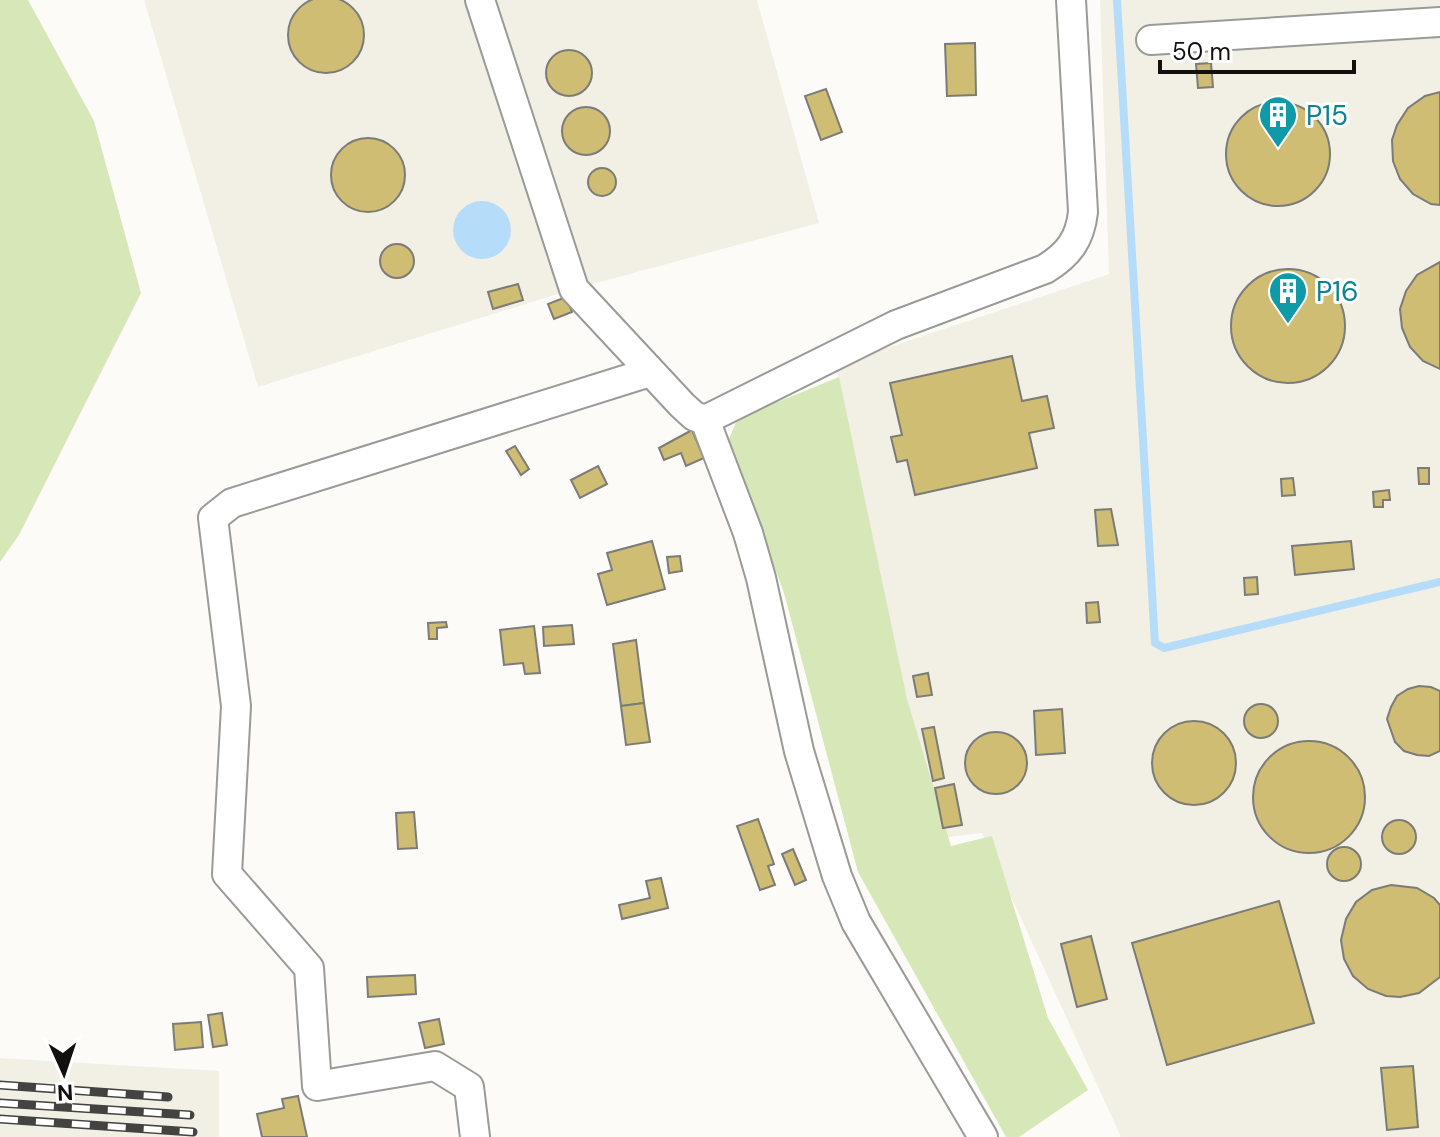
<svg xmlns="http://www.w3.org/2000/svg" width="1440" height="1137" font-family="'DM Sans',sans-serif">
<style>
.built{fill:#f2f0e5}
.green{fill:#d6e7b8}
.water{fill:#b5ddf9}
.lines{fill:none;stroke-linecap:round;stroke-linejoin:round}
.stream{stroke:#b5ddf9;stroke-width:8}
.building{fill:#cebd73;stroke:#7c7b78;stroke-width:2}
.minor-casing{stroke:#9a9a97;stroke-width:32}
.minor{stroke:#fff;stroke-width:28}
.rail-casing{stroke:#444342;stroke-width:9}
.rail{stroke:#fff;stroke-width:6;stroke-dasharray:18;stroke-linecap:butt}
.labels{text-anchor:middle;stroke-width:6;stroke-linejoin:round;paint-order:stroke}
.culture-label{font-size:28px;fill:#0d838f;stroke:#fff;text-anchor:start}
</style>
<rect width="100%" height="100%" fill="#fcfbf8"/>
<g class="built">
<path d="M144,0H757L819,223L574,289L258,387Z"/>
<path d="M1100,0H1440V1137H1121L982,833L923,840L836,365L1109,274Z"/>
<path d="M0,1058L219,1071V1137H0Z"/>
</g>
<g class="green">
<path d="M0,0H28L94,121L141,293L19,535L0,562Z"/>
<path d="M839,377L907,699L951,846L992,836L1048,1018L1088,1090L1019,1137H1006L858,872L784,593L728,441L738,418Z"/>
</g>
<circle class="water" cx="482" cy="230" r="29"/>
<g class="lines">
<path class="stream" d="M1117,0L1155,643L1164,648L1440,582"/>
</g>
<g class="building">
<circle cx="326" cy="35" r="38"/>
<path d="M975,43L976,95L947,96L945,44Z"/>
<circle cx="569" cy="73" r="23"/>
<path d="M1211,63L1213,87L1198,88L1196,64Z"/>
<path d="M826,89L842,132L821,140L805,96Z"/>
<path d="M1440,92V205L1431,204L1413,194L1400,179L1393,161L1392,140L1397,125L1408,108L1425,96Z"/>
<circle cx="1278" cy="154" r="52"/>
<circle cx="586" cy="131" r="24"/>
<circle cx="368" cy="175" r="37"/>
<circle cx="602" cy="182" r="14"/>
<circle cx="397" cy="261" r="17"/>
<path d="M1440,262V369L1423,361L1410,347L1402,328L1400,309L1406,291L1417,275Z"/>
<circle cx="1288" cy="326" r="57"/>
<path d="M518,284L523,300L493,309L488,292Z"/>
<path d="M566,297L572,312L554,319L548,304Z"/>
<path d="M1012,356L1022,401L1047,396L1054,428L1029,433L1037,468L915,495L907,460L897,462L891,437L902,435L890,383Z"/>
<path d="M692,430L704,458L686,466L681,453L664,460L659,448Z"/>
<path d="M515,446L529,469L521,475L506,451Z"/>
<path d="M598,466L607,484L580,498L571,480Z"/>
<path d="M1418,468H1429V484H1419Z"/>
<path d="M1293,478L1295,495L1282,496L1281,479Z"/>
<path d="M1389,490L1390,500H1383V507H1374L1373,492Z"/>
<path d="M1111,509L1118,545L1098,546L1095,510Z"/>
<path d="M652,541L665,589L607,605L598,574L612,570L607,553Z"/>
<path d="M1351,541L1354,569L1295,575L1292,546Z"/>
<path d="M680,556L682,571L669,573L667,557Z"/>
<path d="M1257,577L1258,594L1245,595L1244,578Z"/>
<path d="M1098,602L1100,622L1087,623L1086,603Z"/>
<path d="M446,622L447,627L437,628V639H429L428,623Z"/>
<path d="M572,625L574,644L544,646L543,627Z"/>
<path d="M534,626L540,673L525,674L523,663L504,665L500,630Z"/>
<path d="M636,640L644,703L621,706L613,644Z"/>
<path d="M928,673L932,695L917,697L913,676Z"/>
<path d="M1419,686L1431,687L1440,691V751L1429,756L1417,755L1404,751L1395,742L1387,719L1391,707L1397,696L1408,689Z"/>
<path d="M644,703L650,742L626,745L621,706Z"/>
<circle cx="1261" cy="721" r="17"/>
<path d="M1062,709L1065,753L1036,755L1034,711Z"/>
<circle cx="1194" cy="763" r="42"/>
<path d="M934,727L944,778L933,781L922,729Z"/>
<circle cx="996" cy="763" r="31"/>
<circle cx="1309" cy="797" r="56"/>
<path d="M954,784L962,825L943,828L935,788Z"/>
<path d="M414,812L417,848L398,849L396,813Z"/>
<path d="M758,819L774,864L768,866L775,885L760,890L737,826Z"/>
<circle cx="1399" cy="837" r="17"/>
<circle cx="1344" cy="864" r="17"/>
<path d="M793,849L806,880L795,885L782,854Z"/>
<path d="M661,878L668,908L622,919L619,905L650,898L646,881Z"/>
<path d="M1391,885L1417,888L1434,898L1440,905V977L1419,993L1400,997L1386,996L1368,989L1353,976L1344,959L1341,940L1346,919L1356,902L1372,890Z"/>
<path d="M1279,901L1314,1023L1167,1065L1132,943Z"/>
<path d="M1091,936L1107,999L1077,1007L1061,944Z"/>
<path d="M415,975L416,994L368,997L367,977Z"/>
<path d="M222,1013L227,1045L213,1047L208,1015Z"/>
<path d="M439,1019L444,1044L425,1048L419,1023Z"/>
<path d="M201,1022L203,1047L175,1050L173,1024Z"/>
<path d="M1413,1066L1418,1127L1387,1130L1381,1068Z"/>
<path d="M298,1096L307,1137H262L257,1114L284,1108L282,1099Z"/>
</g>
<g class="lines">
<defs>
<g id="minor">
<path d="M480,0L574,289L682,405L694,416L705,420L748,533L761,578L799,751L837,876L856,922L983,1137"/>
<path d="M1151,40L1440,22"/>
<path d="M705,420L896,325L1045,269C1068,255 1080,240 1083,212L1071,0"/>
<path d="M475,1137L469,1087L435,1066L317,1086L309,968L227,874L236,706L213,518L232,503L650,372"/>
</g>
</defs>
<use href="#minor" class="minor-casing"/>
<use href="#minor" class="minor"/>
<defs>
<g id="rail">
<path d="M0,1085L168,1097"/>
<path d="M0,1103L190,1115"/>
<path d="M0,1119L193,1132"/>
</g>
</defs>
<use href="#rail" class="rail-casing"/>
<use href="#rail" class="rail"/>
</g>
<defs>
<symbol id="building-pin" viewBox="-11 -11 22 30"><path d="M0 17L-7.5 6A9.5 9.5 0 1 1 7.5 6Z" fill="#0f9aa8" stroke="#fff"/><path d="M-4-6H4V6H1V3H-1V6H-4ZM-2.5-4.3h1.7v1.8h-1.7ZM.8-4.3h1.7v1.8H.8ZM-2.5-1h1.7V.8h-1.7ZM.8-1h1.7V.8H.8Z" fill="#fff"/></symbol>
</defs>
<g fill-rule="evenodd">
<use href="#building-pin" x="1256" y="93" width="44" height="60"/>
<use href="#building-pin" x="1266" y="269" width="44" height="60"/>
</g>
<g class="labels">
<g class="culture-label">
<text x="1306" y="125">P15</text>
<text x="1316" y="301">P16</text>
</g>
</g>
<g transform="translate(64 1073) rotate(177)" stroke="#ffffff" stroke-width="6" paint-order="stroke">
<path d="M0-6L14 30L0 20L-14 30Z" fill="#11100f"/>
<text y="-12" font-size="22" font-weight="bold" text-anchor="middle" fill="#11100f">N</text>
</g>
<path d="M1160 60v12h194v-12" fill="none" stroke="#11100f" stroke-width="4"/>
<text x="1172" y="60" font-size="24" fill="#11100f" stroke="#ffffff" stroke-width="6" paint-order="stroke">50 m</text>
</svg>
